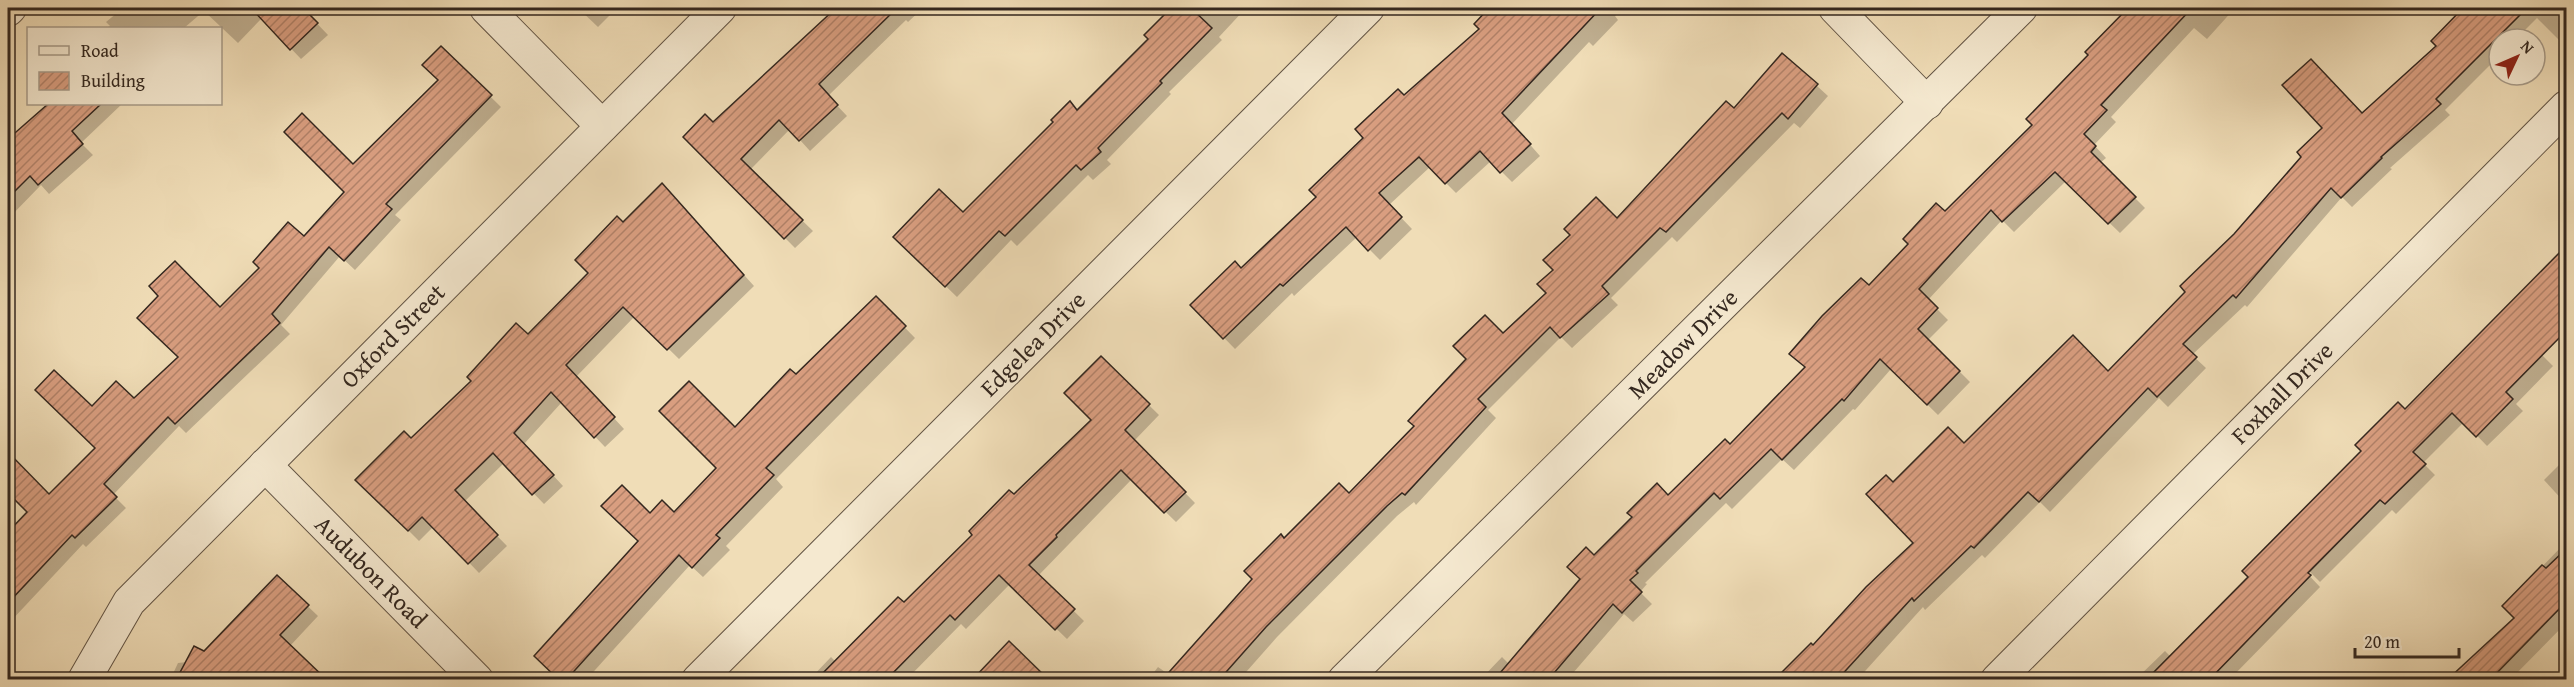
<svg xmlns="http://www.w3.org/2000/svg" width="2574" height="687" font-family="'Gentium Book Plus',serif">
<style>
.shadow{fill:#0003}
.building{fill:url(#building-hatch);stroke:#33271f;stroke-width:1.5}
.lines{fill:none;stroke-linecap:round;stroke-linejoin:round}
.street-casing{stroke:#625445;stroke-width:34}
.street{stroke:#f5e9d0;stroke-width:32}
.labels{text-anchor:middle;stroke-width:4.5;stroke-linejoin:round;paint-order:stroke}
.street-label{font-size:24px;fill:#33271f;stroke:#f5e9d0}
</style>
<defs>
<pattern id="building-hatch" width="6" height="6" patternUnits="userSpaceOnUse" patternTransform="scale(1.5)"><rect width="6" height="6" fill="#d99e80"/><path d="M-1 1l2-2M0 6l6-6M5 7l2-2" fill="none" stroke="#b18168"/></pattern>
</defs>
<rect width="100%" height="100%" fill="#f0ddb7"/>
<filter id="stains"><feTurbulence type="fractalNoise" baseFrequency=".00333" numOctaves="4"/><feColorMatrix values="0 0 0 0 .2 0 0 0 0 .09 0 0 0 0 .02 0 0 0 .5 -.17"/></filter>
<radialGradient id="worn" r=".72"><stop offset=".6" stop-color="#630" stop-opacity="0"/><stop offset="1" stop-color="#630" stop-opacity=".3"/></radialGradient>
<g class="shadow">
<path d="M123,8H311L306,12L328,35L301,59L262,18L238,43L204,11L184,28H106L110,26L106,22Z"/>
<path d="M578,8H617L598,27Z"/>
<path d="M838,8H923L908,22L906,20L828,96L847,116L810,151L790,129L750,170L813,231L795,248L685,137L713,124Z"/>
<path d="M1173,8H1246L1219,37L1222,40L1169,92L1171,94L1107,160L1111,164L1093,180L1088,175L1017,246L1011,240L957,297L895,237L963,214L1078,111L1150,39L1146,35Z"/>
<path d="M1491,8H1624L1615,16L1618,20L1593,46L1589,42L1512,124L1540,156L1512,182L1491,161L1456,193L1430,167L1389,205L1412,229L1380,260L1357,237L1294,296L1292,293L1235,349L1192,305L1241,270L1319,197L1404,97L1481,29L1476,24Z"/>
<path d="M2155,8H2235L2207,39L2194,28L2111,117L2116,122L2094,145L2106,158L2100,163L2145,208L2120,233L2066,181L2014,232L2002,220L1928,300L1948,320L1928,340L1970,382L1938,415L1891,369L1855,410L1853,409L1794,470L1782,459L1732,509L1726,503L1645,583L1647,584L1640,592L1652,604L1633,622L1624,614L1567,680H1480L1502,657L1509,664L1582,579L1594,557L1730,446L1806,368L1869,287Z"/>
<path d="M2466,8H2566V33L2559,40L2537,18L2516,39H2499V56L2445,110L2450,115L2390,168L2392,169L2352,207L2342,197L2247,307L2245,305L2192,355L2206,368L2168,407L2159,398L2050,512L2040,502L1985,558L1982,555L1925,610L1923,607L1857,680H1777L1813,647L1915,544L1893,484L2108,373L2362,115L2439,46L2433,41Z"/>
<path d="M441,48L501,107L395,215L401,220L355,270L340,256L281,325L290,334L186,433L179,426L113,495L126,508L86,547L83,544L10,622L8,619V534L29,512L8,490V467L14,460L49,496L97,448L92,408L134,400L180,357L220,309L304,238L346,192L353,166L440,80Z"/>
<path d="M1783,55L1828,96L1800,128L1794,123L1677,242L1672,237L1611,298L1618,305L1572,348L1561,337L1488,410L1496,418L1416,505L1414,502L1397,516L1277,637L1239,680H1148L1158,667L1168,674L1254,579L1284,540L1349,495L1504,335L1549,293L1617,220L1734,110Z"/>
<path d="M50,104H122L81,143L93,155L49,194L41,185L8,219V142Z"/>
<path d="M672,195L754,286L679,359L635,316L576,377L624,429L605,447L562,402L524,444L563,486L544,504L504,463L464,502L507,546L479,573L434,526L419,541L358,480L411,440L528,336L590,273L623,224Z"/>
<path d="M2566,247V330L2542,355L2553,366L2516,404L2523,411L2487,446L2464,422L2423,463L2435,475L2396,514L2392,510L2320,582L2304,566L2302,568L2320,587L2230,679L2227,677L2224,680H2135L2165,651L2171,657L2250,577L2405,411Z"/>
<path d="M876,298L915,338L776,479L783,487L726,546L730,550L703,577L690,565L586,680H560L640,541L650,515L674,514L718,468L735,429L796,376Z"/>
<path d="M1101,358L1159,415L1134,441L1195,503L1176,522L1132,479L1038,576L1084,621L1067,639L1010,584L966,629L961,624L906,680H809L831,657L836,662L904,604L1093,420Z"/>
<path d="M2566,458V504L2544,480Z"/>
<path d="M2566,542V623L2510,680H2450L2516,618L2504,606Z"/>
<path d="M277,577L318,616L290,646L324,680H170L178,663L187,662L204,653Z"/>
</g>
<g class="building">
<path d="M251,8H303L318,23L290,50Z"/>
<path d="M836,8H897L819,84L838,105L799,141L779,120L741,159L803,220L784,239L683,137L705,114L713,122Z"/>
<path d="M1171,8H1191L1212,28L1160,81L1162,83L1098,148L1101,152L1081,170L1076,165L1005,236L999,231L945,287L893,237L939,189L963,212L1053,122L1051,120L1070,101L1077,110L1148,39L1144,35Z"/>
<path d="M1489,8H1601L1502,113L1531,144L1500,173L1480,151L1445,184L1419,157L1379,193L1402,217L1368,251L1346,227L1283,286L1280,284L1223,339L1190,305L1235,261L1241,268L1316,197L1309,190L1363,138L1355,129L1398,89L1404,95L1479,29L1474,24Z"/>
<path d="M2128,8H2192L2101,105L2107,110L2084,134L2096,146L2091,152L2136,197L2108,224L2055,172L2002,222L1991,210L1919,289L1938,308L1918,329L1960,371L1927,405L1880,359L1844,401L1842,399L1782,460L1771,449L1720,499L1714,493L1636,571L1638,573L1630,580L1642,592L1622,613L1613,604L1548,680H1494L1580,579L1567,567L1586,547L1594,555L1632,517L1627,513L1657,483L1668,495L1725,439L1730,444L1805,367L1789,354L1822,316L1861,278L1869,285L1908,244L1903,239L1936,203L1945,211L2032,125L2026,119L2088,55L2085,52Z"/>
<path d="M2463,8H2527L2436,99L2441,104L2381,157L2382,158L2341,198L2331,188L2236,298L2233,295L2183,344L2197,357L2157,397L2148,388L2039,502L2028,492L1974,548L1971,546L1914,601L1912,598L1837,680H1774L1811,643L1813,645L1866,587L1913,543L1866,494L1886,475L1893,482L1948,427L1964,443L2073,335L2108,371L2185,292L2180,286L2234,234L2301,157L2297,152L2322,128L2282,85L2311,59L2362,113L2436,46L2431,41Z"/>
<path d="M441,46L492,95L386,204L392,209L344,261L329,247L272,314L280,323L175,424L168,417L104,484L117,497L75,538L72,535L8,603V532L27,512L8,493V452L49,494L95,448L35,390L54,370L92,406L116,381L134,398L178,357L137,318L158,296L149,286L175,261L220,307L259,268L253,262L288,222L304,236L344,192L284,132L302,113L353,164L438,80L422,65Z"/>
<path d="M1782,53L1818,84L1788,119L1782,113L1666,232L1660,228L1602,286L1609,294L1560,338L1550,327L1478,399L1486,407L1405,495L1402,493L1387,506L1266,627L1219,680H1162L1252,579L1244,571L1281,534L1284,538L1339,483L1349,493L1414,426L1408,421L1466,359L1453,346L1485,315L1503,333L1546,293L1537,284L1553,270L1543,260L1570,235L1564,229L1596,197L1617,218L1726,101L1734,108Z"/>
<path d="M48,104H101L72,131L83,144L38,185L30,176L8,198V139Z"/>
<path d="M662,183L744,275L667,350L623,307L566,365L615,417L594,438L551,392L514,433L554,475L532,495L493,453L455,490L498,535L468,564L422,517L408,531L355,480L404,431L411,438L471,381L467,377L516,323L528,334L588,273L575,260L617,216L623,222Z"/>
<path d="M2566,246V331L2506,392L2513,399L2476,437L2452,413L2413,452L2426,464L2385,504L2380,500L2308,573L2311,575L2209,680H2146L2248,577L2242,571L2361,451L2355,445L2398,402L2405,409Z"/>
<path d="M876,296L906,326L766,468L774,475L716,535L720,538L692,568L679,555L566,680H559L534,656L638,541L601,506L622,485L650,513L662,500L674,512L716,468L659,411L689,381L735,427L790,369L796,374Z"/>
<path d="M1101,356L1150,404L1125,430L1186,492L1164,513L1121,470L1056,535L1057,537L1029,565L1075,609L1055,630L999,575L955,620L950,615L886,680H816L898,597L904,602L972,535L969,531L1009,490L1014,494L1091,420L1064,393Z"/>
<path d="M2566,549V602L2490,680H2447L2514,618L2502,606L2542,565L2546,568Z"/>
<path d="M277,575L309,605L280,635L327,680H176L194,646L204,651Z"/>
<path d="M1009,641L1049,680H972Z"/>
</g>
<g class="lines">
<defs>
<g id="street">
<path d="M486,8L602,126"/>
<path d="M1835,8L1927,103"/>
<path d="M8,10L10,8"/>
<path d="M265,465L477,680"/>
<path d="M84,680L129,602L720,8"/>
<path d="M698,680L1368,8"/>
<path d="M1344,680L2021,8"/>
<path d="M1997,680L2566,107"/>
</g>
</defs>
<use href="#street" class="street-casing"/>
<use href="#street" class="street"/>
</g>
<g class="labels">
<g class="street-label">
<text transform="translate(393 336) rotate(-45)" y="8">Oxford Street</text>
<text transform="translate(1033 344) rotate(-45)" y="8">Edgelea Drive</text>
<text transform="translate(1683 344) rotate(-45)" y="8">Meadow Drive</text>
<text transform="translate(2282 393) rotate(-45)" y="8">Foxhall Drive</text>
<text transform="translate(371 572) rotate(45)" y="8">Audubon Road</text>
</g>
</g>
<rect width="2574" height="687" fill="none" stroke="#f0ddb7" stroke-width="30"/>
<rect x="9" y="9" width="2556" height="669" fill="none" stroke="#33271f" stroke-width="3"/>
<rect x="15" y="15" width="2544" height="657" fill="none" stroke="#33271f" stroke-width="1.5"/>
<rect x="27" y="27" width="195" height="78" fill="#f5e9d0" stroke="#a79b89" stroke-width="1.5"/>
<rect x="39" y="46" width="30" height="9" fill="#f5e9d0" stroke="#a79b89" stroke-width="1.5"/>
<text x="81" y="57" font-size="18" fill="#33271f">Road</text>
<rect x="39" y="72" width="30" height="18" fill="url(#building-hatch)" stroke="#a79b89" stroke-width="1.5"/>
<text x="81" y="87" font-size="18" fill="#33271f">Building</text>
<g transform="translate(2517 57) rotate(46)"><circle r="28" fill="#f5e9d0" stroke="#a79b89" stroke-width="1.5"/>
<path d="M0-4.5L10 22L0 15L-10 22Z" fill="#8f2418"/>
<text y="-9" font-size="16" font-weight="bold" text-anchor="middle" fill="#33271f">N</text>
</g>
<path d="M2355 648v9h104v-9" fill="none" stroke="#33271f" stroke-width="3"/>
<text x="2364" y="648" font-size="18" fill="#33271f" stroke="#f5e9d0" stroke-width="4.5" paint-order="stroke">20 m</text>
<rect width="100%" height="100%" filter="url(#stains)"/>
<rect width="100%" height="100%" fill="url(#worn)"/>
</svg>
